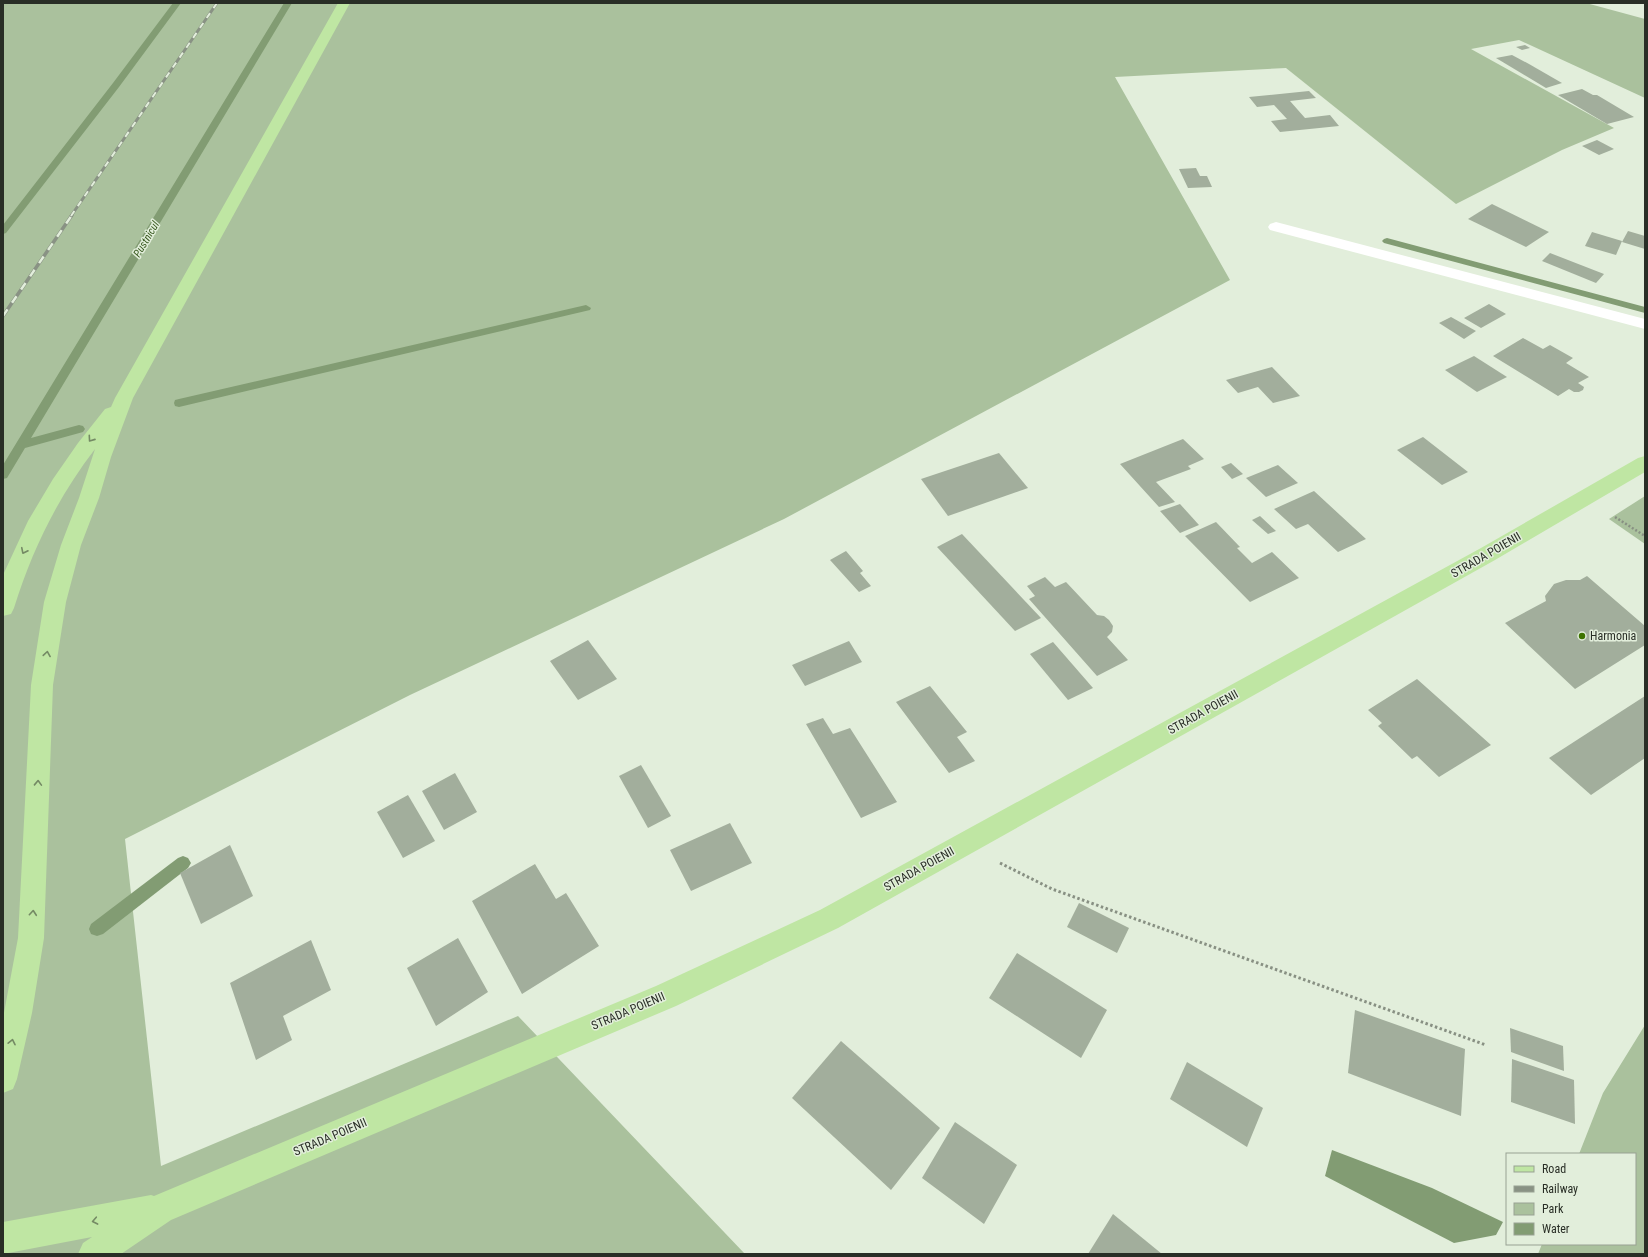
<svg xmlns="http://www.w3.org/2000/svg" width="1648" height="1257" font-family="'Roboto Condensed',sans-serif">
<style>
.green{fill:#aac19d}
.water{fill:#829c73}
.lines{fill:none;stroke-linecap:round;stroke-linejoin:round}
.stream{fill:#829c73;fill-rule:evenodd}
.building{fill:#a2ae9c}
.path-far1{stroke:#889083;stroke-width:2.5;stroke-dasharray:2 2;stroke-linecap:butt}
.path{stroke:#889083;stroke-width:3;stroke-dasharray:2.5 2.5;stroke-linecap:butt}
.minor{fill:#fff;fill-rule:evenodd}
.major{fill:#bfe6a3;fill-rule:evenodd}
.rail-far1-casing{stroke:#899284;stroke-width:3}
.rail-casing{stroke:#899284;stroke-width:3.5}
.rail-far1{stroke:#e2eedb;stroke-width:2;stroke-dasharray:6;stroke-linecap:butt}
.rail{stroke:#e2eedb;stroke-width:2.5;stroke-dasharray:8;stroke-linecap:butt}
.oneway{stroke:#748a64}
.poi-dot{fill:#3d7300;stroke:#e2eedb;stroke-width:1.5}
.labels{text-anchor:middle;stroke-width:3;stroke-linejoin:round;paint-order:stroke}
.far-water-label{font-size:11px;font-style:italic;fill:#36581d;stroke:#e2eedb}
.street-label{font-size:12px;fill:#292e26;stroke:#e2eedb}
.poi-label{font-size:12px;fill:#292e26;stroke:#e2eedb;text-anchor:start}
</style>
<rect width="100%" height="100%" fill="#e2eedb"/>
<g class="green">
<path d="M3,3H1586L1645,19V98L1519,40L1471,49L1614,128L1562,150L1456,204L1286,68L1115,77L1230,280L784,519L410,695L125,839L161,1166L518,1016L745,1254H3Z"/>
<path d="M1645,496V544L1609,519Z"/>
<path d="M1645,1025V1254H1538L1542,1244H1635V1154H1579L1603,1093Z"/>
</g>
<path class="water" d="M1332,1150L1432,1188L1503,1222L1496,1235L1454,1243L1325,1176Z"/>
<g class="lines">
<g class="stream">
<path d="M173,3H181L119,87L6,233L3,234V225L113,83Z"/>
<path d="M284,3H292L31,438L79,425L83,426L85,429L83,432L25,448L7,478L3,479V465Z"/>
<path d="M1387,238L1645,307V313L1384,243L1382,241L1384,239Z"/>
<path d="M586,305L591,308L590,310L179,407L175,406L174,403L175,400L179,399Z"/>
<path d="M183,856L188,858L191,863L188,868L103,934L97,936L91,934L89,929L91,924L178,858Z"/>
</g>
</g>
<g class="building">
<path d="M1525,45L1530,48L1522,50L1516,47Z"/>
<path d="M1512,55L1529,64L1562,83L1546,88L1496,58Z"/>
<path d="M1582,89L1593,95H1597L1634,117L1607,124L1558,95Z"/>
<path d="M1309,91L1316,98L1290,101L1305,118L1330,115L1339,126L1280,132L1271,121L1287,119L1274,105L1257,107L1249,97Z"/>
<path d="M1597,140L1614,149L1599,155L1582,146Z"/>
<path d="M1196,168L1200,176H1207L1212,187L1188,188L1179,169Z"/>
<path d="M1492,204L1549,232L1526,247L1468,219Z"/>
<path d="M1628,231L1645,236V249L1622,242Z"/>
<path d="M1592,232L1622,241L1616,255L1585,246Z"/>
<path d="M1550,253L1604,274L1596,283L1542,261Z"/>
<path d="M1489,304L1506,314L1481,328L1464,318Z"/>
<path d="M1451,317L1476,331L1464,339L1439,323Z"/>
<path d="M1523,338L1543,349L1550,345L1573,358L1566,363L1589,377L1578,383L1584,387L1583,390L1579,392H1574L1569,389L1558,396L1493,356Z"/>
<path d="M1474,356L1507,377L1477,392L1445,370Z"/>
<path d="M1272,367L1300,396L1273,403L1258,387L1238,393L1226,380Z"/>
<path d="M1423,437L1468,472L1442,485L1397,450Z"/>
<path d="M1183,439L1204,459L1188,466L1191,469L1156,482L1175,502L1159,507L1120,464Z"/>
<path d="M999,453L1028,488L948,516L921,479Z"/>
<path d="M1231,463L1243,474L1232,479L1221,467Z"/>
<path d="M1278,465L1298,483L1266,497L1246,478Z"/>
<path d="M1314,491L1366,539L1338,552L1308,524L1296,529L1274,509Z"/>
<path d="M1180,504L1199,525L1180,533L1160,511Z"/>
<path d="M1260,516L1276,531L1268,534L1252,520Z"/>
<path d="M1216,522L1240,547L1237,548L1252,563L1272,552L1299,578L1250,602L1185,536Z"/>
<path d="M962,534L1041,618L1015,631L937,547Z"/>
<path d="M846,551L863,571L860,573L871,586L859,592L830,560Z"/>
<path d="M1587,576L1645,626V645L1575,689L1505,623L1546,601L1545,596L1554,584L1566,580H1580Z"/>
<path d="M1045,577L1055,587L1066,582L1097,615L1104,616L1109,620L1113,626L1112,632L1107,637L1128,660L1097,676L1029,599L1035,596L1027,586Z"/>
<path d="M588,640L617,679L578,700L550,661Z"/>
<path d="M849,641L862,662L805,686L792,665Z"/>
<path d="M1053,642L1093,688L1068,700L1030,654Z"/>
<path d="M1417,679L1491,745L1439,777L1417,756L1412,759L1378,726L1382,723L1368,710Z"/>
<path d="M930,686L967,732L957,737L975,761L949,773L896,702Z"/>
<path d="M1645,696V758L1591,795L1549,758Z"/>
<path d="M823,718L833,734L850,728L897,802L861,818L806,724Z"/>
<path d="M641,765L671,816L648,828L619,776Z"/>
<path d="M455,773L477,812L444,830L422,791Z"/>
<path d="M408,795L435,841L403,858L377,812Z"/>
<path d="M730,823L752,863L691,891L670,850Z"/>
<path d="M230,845L253,896L201,924L180,873Z"/>
<path d="M535,864L556,899L566,893L599,946L522,994L472,901Z"/>
<path d="M1079,903L1129,928L1117,953L1067,927Z"/>
<path d="M458,938L488,992L436,1026L407,968Z"/>
<path d="M311,940L331,990L283,1016L292,1040L256,1060L230,983Z"/>
<path d="M1017,953L1107,1010L1081,1058L989,998Z"/>
<path d="M1355,1010L1465,1049L1461,1116L1348,1073Z"/>
<path d="M1510,1028L1563,1046L1564,1071L1511,1052Z"/>
<path d="M841,1041L940,1128L891,1190L792,1098Z"/>
<path d="M1512,1059L1574,1080L1575,1124L1511,1102Z"/>
<path d="M1187,1062L1263,1108L1247,1147L1170,1099Z"/>
<path d="M955,1122L1017,1165L984,1224L922,1178Z"/>
<path d="M1113,1214L1162,1254H1088Z"/>
</g>
<g class="lines">
<path class="path-far1" d="M1615,517L1645,536"/>
<path class="path" d="M1000,863L1052,889L1486,1045"/>
<path class="minor" d="M1276,222L1645,319V329L1270,230L1268,227L1270,224Z"/>
<g class="major">
<path d="M338,3H350L133,398L111,457L99,498L81,545L66,602L53,685L44,938L32,1013L17,1079L13,1089L3,1093V1018L18,938L31,685L44,602L61,545L79,498L95,449C58,497 32,550 14,608L11,614L3,616V575L28,521L53,479L78,443L105,409L111,407L115,398Z"/>
<path d="M1645,456V472L1495,560L838,928L676,1006L171,1220L121,1254H78L83,1243L92,1237L3,1254V1222L151,1195L154,1196L656,986L820,910L1481,548L1638,458Z"/>
</g>
<defs>
<path id="rail-far1" d="M71,216L217,3"/>
<path id="rail" d="M3,316L72,215"/>
</defs>
<use href="#rail-far1" class="rail-far1-casing"/>
<use href="#rail" class="rail-casing"/>
<use href="#rail-far1" class="rail-far1"/>
<use href="#rail" class="rail"/>
</g>
<defs><path id="oneway-chevron" d="M-2-3.5L2.5 0L-2 3.5" fill="none" stroke-width="1.6" stroke-linecap="round" stroke-linejoin="round"/></defs>
<g class="oneway">
<use href="#oneway-chevron" transform="translate(91 439) rotate(125)"/>
<use href="#oneway-chevron" transform="translate(24 551) rotate(116)"/>
<use href="#oneway-chevron" transform="translate(47 654) rotate(-81)"/>
<use href="#oneway-chevron" transform="translate(38 783) rotate(-88)"/>
<use href="#oneway-chevron" transform="translate(33 913) rotate(-85)"/>
<use href="#oneway-chevron" transform="translate(12 1042) rotate(-78)"/>
<use href="#oneway-chevron" transform="translate(95 1221) rotate(169)"/>
</g>
<circle class="poi-dot" cx="1582" cy="636" r="4"/>
<g class="labels">
<g class="far-water-label">
<text transform="translate(146 239) rotate(-59)" y="4">Pustnicul</text>
</g>
<g class="street-label">
<text transform="translate(1486 555) rotate(-30)" y="4">STRADA POIENII</text>
<text transform="translate(1203 712) rotate(-29)" y="4">STRADA POIENII</text>
<text transform="translate(919 869) rotate(-29)" y="4">STRADA POIENII</text>
<text transform="translate(628 1011) rotate(-23)" y="4">STRADA POIENII</text>
<text transform="translate(330 1137) rotate(-23)" y="4">STRADA POIENII</text>
</g>
<g class="poi-label">
<text x="1590" y="640">Harmonia</text>
</g>
</g>
<rect width="1648" height="1257" fill="none" stroke="#292e26" stroke-width="8"/>
<rect x="1506" y="1153" width="130" height="92" fill="#e2eedb" stroke="#98a193"/>
<rect x="1514" y="1166" width="20" height="6" fill="#bfe6a3" stroke="#98a193"/>
<text x="1542" y="1173" font-size="12" fill="#292e26">Road</text>
<rect x="1514" y="1186" width="20" height="6" fill="#899284" stroke="#98a193"/>
<text x="1542" y="1193" font-size="12" fill="#292e26">Railway</text>
<rect x="1514" y="1203" width="20" height="12" fill="#aac19d" stroke="#98a193"/>
<text x="1542" y="1213" font-size="12" fill="#292e26">Park</text>
<rect x="1514" y="1223" width="20" height="12" fill="#829c73" stroke="#98a193"/>
<text x="1542" y="1233" font-size="12" fill="#292e26">Water</text>
</svg>
